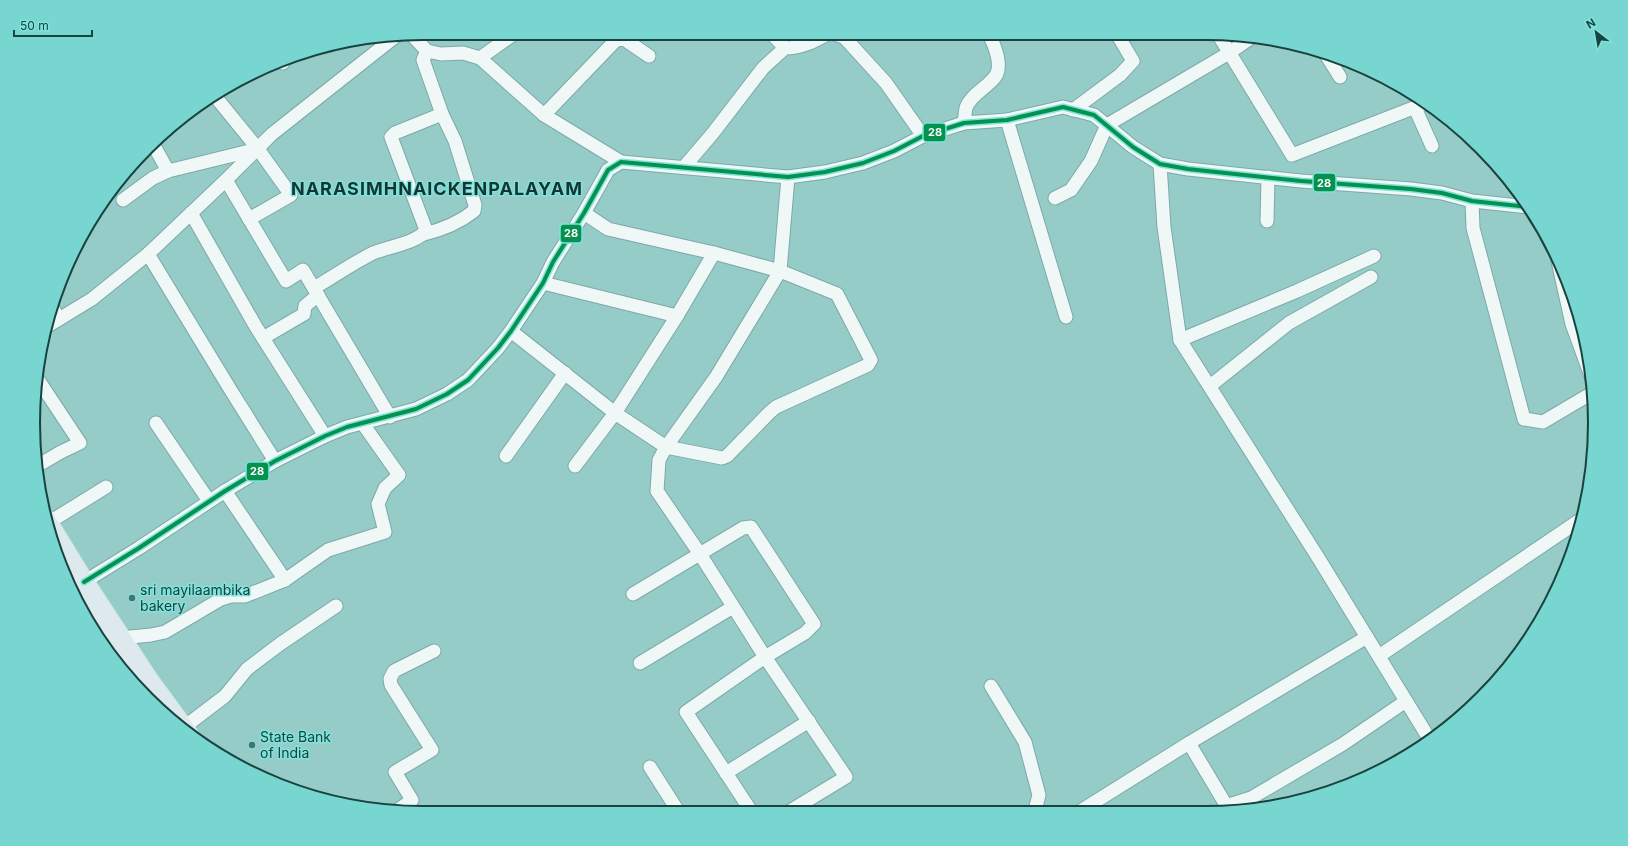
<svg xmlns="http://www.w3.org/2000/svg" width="1628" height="846" font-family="Inter,sans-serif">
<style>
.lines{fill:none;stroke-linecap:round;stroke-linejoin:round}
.minor-casing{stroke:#7da9a6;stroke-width:15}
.highway-casing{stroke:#d0e8e6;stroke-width:21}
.minor{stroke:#eff7f7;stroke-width:13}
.highway{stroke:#dde9ed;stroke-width:19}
.bus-1-casing{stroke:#7fe3db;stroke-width:7}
.bus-1{stroke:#05924e;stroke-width:4}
.poi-dot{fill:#447370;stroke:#7fe3db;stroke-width:1.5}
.labels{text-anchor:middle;stroke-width:3;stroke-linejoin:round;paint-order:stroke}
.poi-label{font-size:14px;fill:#184340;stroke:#7fe3db;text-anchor:start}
.district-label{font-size:18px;font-weight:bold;letter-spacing:1px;fill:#153532;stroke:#7fe3db}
.rim{fill:none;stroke:#184340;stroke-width:2}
.line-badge{stroke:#7fe3db;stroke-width:1.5}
.badge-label{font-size:11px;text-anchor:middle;font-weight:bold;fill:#fff}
</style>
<rect width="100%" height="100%" fill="#96ccc8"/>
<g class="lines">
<defs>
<g id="minor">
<path d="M771,33L785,48"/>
<path d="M831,33L844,37L886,83L923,136"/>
<path d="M411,34L427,51L441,54L463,53L480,58L544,115L621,162"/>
<path d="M1218,34L1292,155L1426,103"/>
<path d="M1325,53L1340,77"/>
<path d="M480,58L515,33"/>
<path d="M282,61L283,63"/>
<path d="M214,95L258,149"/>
<path d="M1415,108L1432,146"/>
<path d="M1073,110L1120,75L1133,61L1117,34"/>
<path d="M544,115L616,40L624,39L649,56"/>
<path d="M1007,120L1066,317"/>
<path d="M964,123C965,118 965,112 966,108C971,92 996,84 998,70C1000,58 994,45 989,34"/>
<path d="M153,144L168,171"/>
<path d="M1160,164L1164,227L1180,340L1319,559L1430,740"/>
<path d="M684,167L713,133L763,68L785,48C802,48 815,41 829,33"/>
<path d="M226,180L286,281L303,270L390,417"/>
<path d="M1055,198L1071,190L1091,161L1107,125L1229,53L1252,37"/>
<path d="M123,200L153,178L168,171L258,149L291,195L249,219"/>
<path d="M1472,201L1473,228L1524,419L1543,422L1592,393"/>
<path d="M191,213L256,327L325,436"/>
<path d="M584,213L608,229L714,253L780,271L837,294L871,360L868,365L776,407L770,412L727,456L722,458L666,447L716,377L780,271L788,177"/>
<path d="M1267,221L1268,177"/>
<path d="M424,234C441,230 460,222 474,211L475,205L455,141L442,114L423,60L427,51"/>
<path d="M148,254L230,389L275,461"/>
<path d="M1558,261L1572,324L1592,379"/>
<path d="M543,283L677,316"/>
<path d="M314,288C333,277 353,263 373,253C387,247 418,243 426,230L391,137L395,133L442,114"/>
<path d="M52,307L59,319"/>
<path d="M46,327L92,299L148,254L226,180L272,134L396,36"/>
<path d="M511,331L615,413L666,447L659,460L657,491L700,554L765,657L846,777L790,811"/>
<path d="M263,338L304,314L305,306L318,295"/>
<path d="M1180,340L1297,291L1374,256"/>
<path d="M1210,386L1289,323L1371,277"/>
<path d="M156,423L209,501"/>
<path d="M506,456L565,373"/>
<path d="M37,466L61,452L80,443L37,378"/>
<path d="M575,466L615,413L677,316L714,253"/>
<path d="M225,491L285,580"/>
<path d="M48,523L106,487"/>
<path d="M84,582L139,548L225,491L275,461L325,436L347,427L416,409L447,394L468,380L498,348L511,331L543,283L553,262L584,213L608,170L621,162L788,177L825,172L863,163L894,151L923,136L964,123L1007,120L1063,107L1094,115L1133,147L1160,164L1188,169L1301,181L1411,189L1442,193L1472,201L1528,207"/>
<path d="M633,594L743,528L751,527L814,624L805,633L765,657L686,712L751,811"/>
<path d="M120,638L151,635L165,632L221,599L231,596H245L285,580L328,550L385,532L378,504L385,488L399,475L363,424"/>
<path d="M1379,656L1583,518"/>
<path d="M640,663L733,607"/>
<path d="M991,686L1025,742L1039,795L1035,810"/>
<path d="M183,728L225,696L247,669L280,644L336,606"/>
<path d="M1189,743L1229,810"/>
<path d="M650,767L678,811"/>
<path d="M726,773L809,721"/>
<path d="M1226,806L1251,798L1343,744L1406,701"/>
<path d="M1082,810L1189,743L1367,637"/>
<path d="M395,812L412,800L395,772L432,750L391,685L390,679L394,671L434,651"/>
</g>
<g id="highway">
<path d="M46,520L84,582L149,681L188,734"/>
<path d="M75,596L132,682"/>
</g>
</defs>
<use href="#minor" class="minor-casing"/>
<use href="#highway" class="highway-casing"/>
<use href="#minor" class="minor"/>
<use href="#highway" class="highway"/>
<defs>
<path id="bus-1" d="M84,582L139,548L225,491L275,461L325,436L347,427L416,409L447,394L468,380L498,348L511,331L543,283L553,262L584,213L608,170L621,162L788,177L825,172L863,163L894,151L923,136L964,123L1007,120L1063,107L1094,115L1133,147L1160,164L1188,169L1301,181L1411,189L1442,193L1472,201L1528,207"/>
</defs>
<use href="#bus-1" class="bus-1-casing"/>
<use href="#bus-1" class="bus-1"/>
</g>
<g class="poi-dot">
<circle cx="132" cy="598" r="4"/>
<circle cx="252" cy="745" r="4"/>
</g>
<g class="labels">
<g class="poi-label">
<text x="140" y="595">sri mayilaambika<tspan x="140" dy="16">bakery</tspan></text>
<text x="260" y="742">State Bank<tspan x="260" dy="16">of India</tspan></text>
</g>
<g class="district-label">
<text x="437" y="195">NARASIMHNAICKENPALAYAM</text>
</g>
</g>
<path d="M0 0H1628V846H0ZM423 40H1205A383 383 0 0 1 1588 423V423A383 383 0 0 1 1205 806H423A383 383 0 0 1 40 423V423A383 383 0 0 1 423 40Z" fill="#77d6cf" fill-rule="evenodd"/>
<path class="rim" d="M423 40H1205A383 383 0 0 1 1588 423V423A383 383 0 0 1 1205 806H423A383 383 0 0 1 40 423V423A383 383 0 0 1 423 40Z"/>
<g class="line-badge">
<rect x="923" y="123" width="23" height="19" rx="4" fill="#05924e"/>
<rect x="1313" y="173" width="23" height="19" rx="4" fill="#05924e"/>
<rect x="560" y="224" width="22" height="19" rx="4" fill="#05924e"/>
<rect x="246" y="462" width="23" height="19" rx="4" fill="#05924e"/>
</g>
<g class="badge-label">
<text x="935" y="136">28</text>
<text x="1324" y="187">28</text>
<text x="571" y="237">28</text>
<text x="257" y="475">28</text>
</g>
<g transform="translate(1596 32) rotate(329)" stroke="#7fe3db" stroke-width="3" paint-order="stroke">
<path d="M0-3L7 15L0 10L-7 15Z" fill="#184340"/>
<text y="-6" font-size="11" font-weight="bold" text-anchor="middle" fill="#184340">N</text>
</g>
<path d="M14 30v6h78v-6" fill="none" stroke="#184340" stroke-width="2"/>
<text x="20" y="30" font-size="12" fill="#184340" stroke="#7fe3db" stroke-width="3" paint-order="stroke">50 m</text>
</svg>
